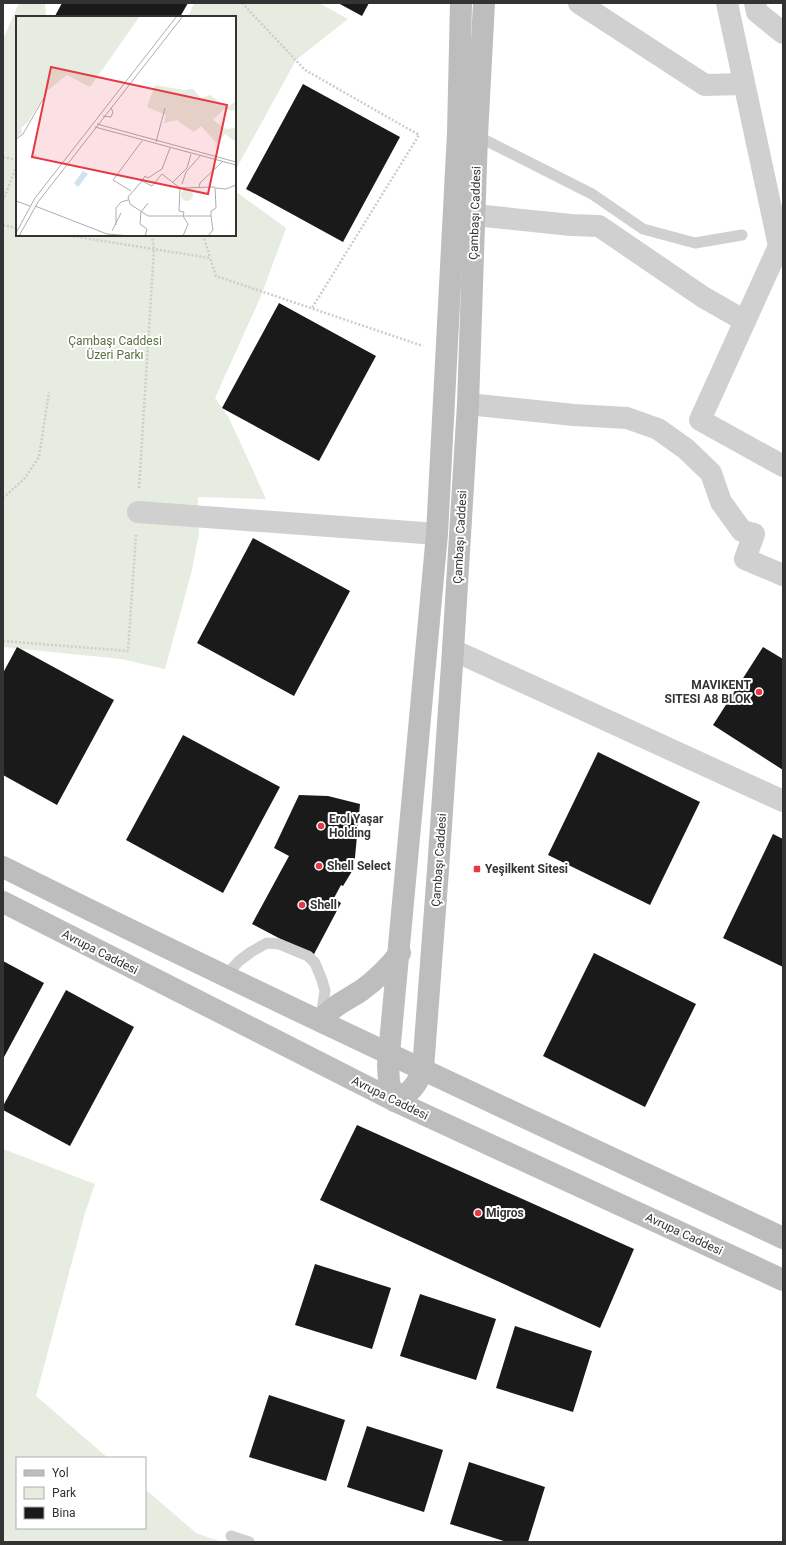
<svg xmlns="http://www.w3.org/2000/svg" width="786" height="1545" font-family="Roboto,sans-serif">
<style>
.green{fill:#e6ecdf}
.building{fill:#1a1a1a}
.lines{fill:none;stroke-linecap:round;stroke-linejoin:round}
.path{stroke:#cdcdcd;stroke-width:2.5;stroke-dasharray:2 2;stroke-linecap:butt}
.lane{stroke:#d0d0d0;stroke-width:11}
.street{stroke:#d0d0d0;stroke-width:22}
.secondary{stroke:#bdbdbd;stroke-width:22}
.poi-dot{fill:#e63946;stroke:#fff;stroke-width:1.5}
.labels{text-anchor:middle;stroke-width:4;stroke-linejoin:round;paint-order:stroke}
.street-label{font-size:12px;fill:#333;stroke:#fff}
.park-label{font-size:12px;fill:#56703f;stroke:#fff}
.poi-label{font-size:12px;font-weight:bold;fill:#333;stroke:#fff;text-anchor:start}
.inset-road{fill:none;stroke:#adadad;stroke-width:1}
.view{fill:#e63946;fill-opacity:0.15;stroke:#e63946;stroke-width:2}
.inset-edge{fill:none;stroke:#333;stroke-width:2}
</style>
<rect width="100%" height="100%" fill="#fff"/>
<g class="green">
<path d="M19,3H45L46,17H17V235H235V191L286,228L261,296L215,398L229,418L266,499L198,497L199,533L191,574L165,669L121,659L3,647V39Z"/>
<path d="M194,3H319L348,19L296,60L235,171V17H188Z"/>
<path d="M3,1149L95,1184L85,1213L36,1396L108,1458H17V1528H145V1489L196,1533L222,1542H3Z"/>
</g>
<g class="building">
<path d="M62,3H188L180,17H57L55,16Z"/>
<path d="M338,3H369L362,16Z"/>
<path d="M303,84L400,137L343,242L246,189Z"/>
<path d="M279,303L376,356L319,461L222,408Z"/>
<path d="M253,538L350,591L294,696L197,643Z"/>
<path d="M17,647L114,700L57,805L3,775V673Z"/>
<path d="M763,647L783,659V770L713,725Z"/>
<path d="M183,735L280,787L223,893L126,840Z"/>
<path d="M598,752L700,802L650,905L548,855Z"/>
<path d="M299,795L328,796L360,804L354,868L343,886L341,885L334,898L341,903L313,956L252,924L289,856L274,848Z"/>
<path d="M773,834L783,839V967L723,938Z"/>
<path d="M594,953L696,1004L645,1107L543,1056Z"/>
<path d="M3,961L44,983L3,1059Z"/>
<path d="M66,990L134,1027L70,1146L3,1110V1106Z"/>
<path d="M357,1125L634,1249L600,1328L320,1200Z"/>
<path d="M315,1264L391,1288L372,1349L295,1325Z"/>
<path d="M420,1294L496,1319L476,1380L400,1356Z"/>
<path d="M515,1326L592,1351L573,1412L496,1388Z"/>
<path d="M269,1395L345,1420L326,1481L249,1457Z"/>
<path d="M367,1426L443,1450L424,1512L347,1487Z"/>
<path d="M469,1462L545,1487L528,1542H507L450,1524Z"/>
</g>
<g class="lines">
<g class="path">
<path d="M242,3L305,70L419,135L312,308"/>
<path d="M3,157L17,160"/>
<path d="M3,201L17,164"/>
<path d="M3,225L17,228"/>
<path d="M65,235L210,258L216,276L423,346"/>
<path d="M203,235L210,257"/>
<path d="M139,488L154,249L152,235"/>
<path d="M3,498L25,478L39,457L49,392"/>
<path d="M3,641L128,651L136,535"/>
</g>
<g class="lane">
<path d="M477,136L592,194L643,229L695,243L742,235"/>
<path d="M226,975L239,961L251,952L267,943L279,944L308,956L315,963L322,980L325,991L321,1016"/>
<path d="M231,1536L249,1542"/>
</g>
<g class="street">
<path d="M579,3L705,85L743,84"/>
<path d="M727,3L779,246L700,420L783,466"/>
<path d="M755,3L757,12L783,33"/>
<path d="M475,215L571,225L599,226L703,297L745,321"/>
<path d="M468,404L574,415L627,418L658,429L686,449L711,473L721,502L742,531L754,534L745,559L783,575"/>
<path d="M138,512L437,534"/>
<path d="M453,650L783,801"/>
</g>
<g class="secondary">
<path d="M3,867C261,996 522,1116 783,1238"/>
<path d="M3,902L395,1101L783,1280"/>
<path d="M320,1021C332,1006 347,1000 362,990C377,979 389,967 400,953"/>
<path d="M395,1101C411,1092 416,1087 423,1069L438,870L453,650L468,404L477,136L484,3"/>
<path d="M395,1101L389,1082L388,1065L437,534L458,133L461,3"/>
</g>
</g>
<g class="poi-dot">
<circle cx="759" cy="692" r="4"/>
<circle cx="321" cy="826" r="4"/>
<circle cx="319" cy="866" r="4"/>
<rect x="473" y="865" width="8" height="8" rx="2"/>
<circle cx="302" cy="905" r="4"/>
<circle cx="478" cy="1213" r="4"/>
</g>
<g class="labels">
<g class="street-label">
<text transform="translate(475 213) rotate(-88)" y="4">Çambaşı Caddesi</text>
<text transform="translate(460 537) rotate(-87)" y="4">Çambaşı Caddesi</text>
<text transform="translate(439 860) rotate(-86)" y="4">Çambaşı Caddesi</text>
<text transform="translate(100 952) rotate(27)" y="4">Avrupa Caddesi</text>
<text transform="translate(390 1098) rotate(26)" y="4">Avrupa Caddesi</text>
<text transform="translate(684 1234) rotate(25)" y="4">Avrupa Caddesi</text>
</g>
<g class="park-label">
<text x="115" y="345">Çambaşı Caddesi<tspan x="115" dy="14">Üzeri Parkı</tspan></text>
</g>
<g class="poi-label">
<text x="751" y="689" text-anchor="end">MAVIKENT<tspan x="751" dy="14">SITESI A8 BLOK</tspan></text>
<text x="329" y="823">Erol Yaşar<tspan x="329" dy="14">Holding</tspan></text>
<text x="327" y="870">Shell Select</text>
<text x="485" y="873">Yeşilkent Sitesi</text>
<text x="310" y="909">Shell</text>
<text x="486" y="1217">Migros</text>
</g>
</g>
<g transform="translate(16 16)">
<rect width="220" height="220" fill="#fff"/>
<path d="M0,0H124L74,71L51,59L32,74L12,106L5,112L6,117L0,122ZM139,69L167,74L177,73L185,82L194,79L211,91L219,86L218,95L208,93L197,104L210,113L219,112L220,126L209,118L201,128L185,110L178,116L161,104L148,107L150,99L131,91ZM165 179a6 6 0 1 1 12 0a6 6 0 1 1-12 0Z" fill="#e6ecdf"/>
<path d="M67,155L72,158L62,171L58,167Z" fill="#cfe2ee"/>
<path class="inset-road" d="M87,100L95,101L97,96L95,92M81,108L220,146M79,111L220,149M0,123L7,118L30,78M140,126L149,92M126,165L129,160L132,162L146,153L154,132M157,166L171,152L175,138M166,168L170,156L184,140M183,171L184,167L206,146M164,172L163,195L168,196L167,200L172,208L167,220M200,172L210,173L220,169M115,175L97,164L126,125M0,185L14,190M19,190L91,218L114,220M100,209V192L105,186L112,184M96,215L105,197M0,217L19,182L161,0M3,220L22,186L167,0M129,220L131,213L124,208L125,196L132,187M192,220L197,214L195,200H132L114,188L112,181L126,165L136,170L146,158L164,172L199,171L200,192L195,195V200"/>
<path class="view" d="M35,51L211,89L192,178L16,141Z"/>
<rect width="220" height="220" class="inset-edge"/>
</g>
<rect width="786" height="1545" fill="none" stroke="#333333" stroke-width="8"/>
<rect x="16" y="1457" width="130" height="72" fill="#ffffff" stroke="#adadad"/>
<rect x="24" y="1470" width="20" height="6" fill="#bdbdbd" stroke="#adadad"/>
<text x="52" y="1477" font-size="12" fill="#333333">Yol</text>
<rect x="24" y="1487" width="20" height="12" fill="#e6ecdf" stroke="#adadad"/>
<text x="52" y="1497" font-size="12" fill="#333333">Park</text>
<rect x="24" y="1507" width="20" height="12" fill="#1a1a1a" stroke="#adadad"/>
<text x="52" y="1517" font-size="12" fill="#333333">Bina</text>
</svg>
